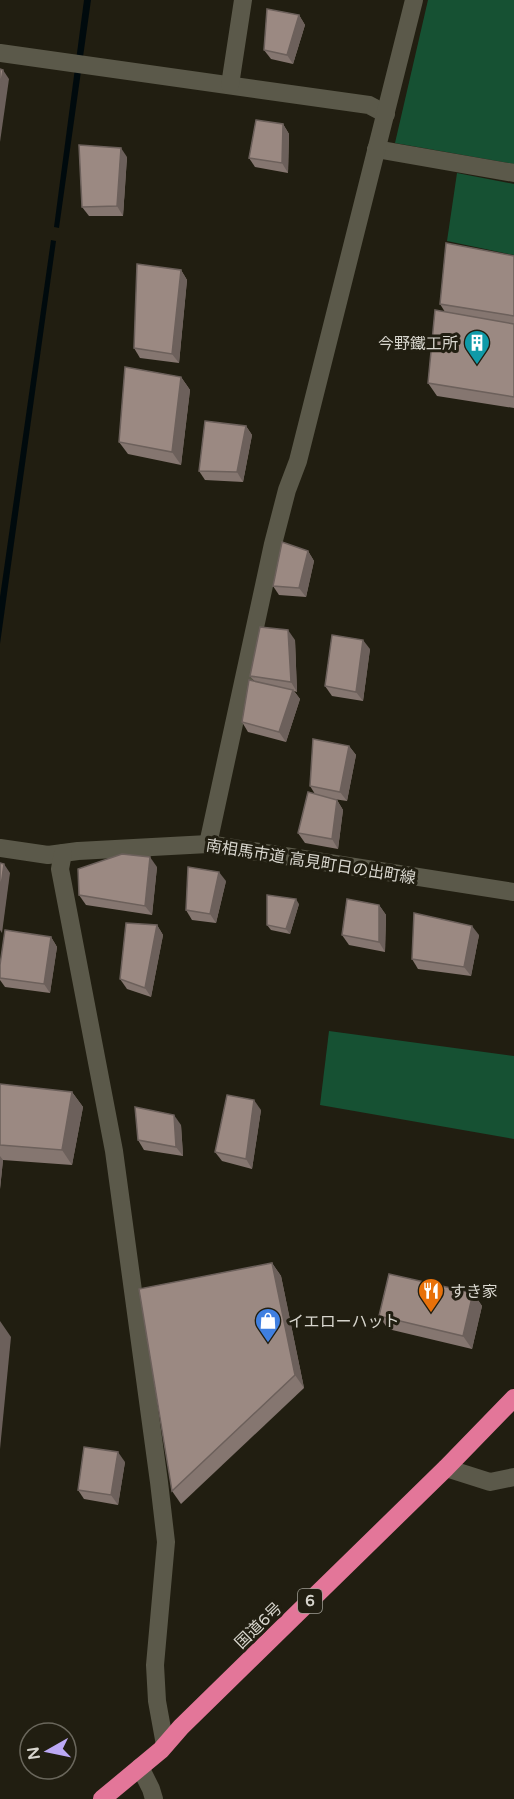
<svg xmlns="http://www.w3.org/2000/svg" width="514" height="1799" font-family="'Varela Round','Noto Sans JP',sans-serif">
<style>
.green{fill:#165133}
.water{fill:#000a0d}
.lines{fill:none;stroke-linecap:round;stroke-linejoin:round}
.street{stroke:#5b594a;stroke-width:18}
.highway{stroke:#e37699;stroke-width:18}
.wall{fill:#857670}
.shaded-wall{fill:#6c605b}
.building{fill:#9b8982;stroke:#6c605b;stroke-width:1.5}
.labels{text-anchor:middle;stroke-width:6;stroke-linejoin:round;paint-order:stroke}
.shield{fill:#211e11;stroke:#a09e95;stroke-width:1.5}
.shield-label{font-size:15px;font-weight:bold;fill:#d7d5cd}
.poi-label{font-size:16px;fill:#d7d5cd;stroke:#211e11;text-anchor:start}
.street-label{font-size:16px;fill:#d7d5cd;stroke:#211e11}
</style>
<rect width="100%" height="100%" fill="#211e11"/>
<g class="green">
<path d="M428,0H514V164L395,143Z"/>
<path d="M457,173L514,184V255L447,241Z"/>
<path d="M329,1031L514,1056V1139L320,1105Z"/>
</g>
<g class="water">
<path d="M84,0H91L59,228L54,227Z"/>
<path d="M51,240L56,241L0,644V597Z"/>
</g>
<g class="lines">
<g class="street">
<path d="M0,53L369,105L386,114"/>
<path d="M230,85L243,0"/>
<path d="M376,149L514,173"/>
<path d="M208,844L273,544L287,490L298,461L414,0"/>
<path d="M0,848L48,855L78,851L208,844L514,892"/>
<path d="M63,853L60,869L114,1151L159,1482L166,1542L155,1665L157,1701L165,1745"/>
<path d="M446,1468L490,1482L514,1477"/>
<path d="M140,1767L151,1789L154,1799"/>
</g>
<path class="highway" d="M102,1799L161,1750L181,1727L446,1468L514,1398"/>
</g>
<g class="wall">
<path d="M299,15L305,25L293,64L271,59L264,50Z"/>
<path d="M283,124L289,134L288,173L255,167L249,158Z"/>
<path d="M127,157L123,216H89L82,207Z"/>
<path d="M514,256V408L437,396L428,383L445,312L440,304Z"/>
<path d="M181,270L187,280L179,363L140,358L134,348Z"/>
<path d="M181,377L190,390L181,465L128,454L119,442Z"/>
<path d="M246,426L252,435L243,482L205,480L199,471Z"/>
<path d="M308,551L314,561L306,597L279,595L273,586Z"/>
<path d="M295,640L297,692L294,691L300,699L286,742L248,732L242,722L255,682L250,676Z"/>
<path d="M370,649L363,701L332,696L325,686Z"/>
<path d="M349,746L356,755L347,801L327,798L337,800L343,810L338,849L305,843L298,833L315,794L310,786Z"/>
<path d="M157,867L152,915L86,905L79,895Z"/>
<path d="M226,881L216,923L192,920L186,910Z"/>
<path d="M299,904L290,934L271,930L267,925Z"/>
<path d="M379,905L386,915L385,952L349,945L342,935Z"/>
<path d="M157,925L163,935L151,997L127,989L120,979Z"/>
<path d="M479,935L471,976L418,969L412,959Z"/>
<path d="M51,937L57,947L50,993L5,987L0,980V965Z"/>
<path d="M0,1084L72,1092L83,1107L72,1165L3,1160L0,1189Z"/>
<path d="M261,1110L252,1169L222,1161L215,1152Z"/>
<path d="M181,1125L183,1156L144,1150L138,1140Z"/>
<path d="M272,1263L281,1276L304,1388L181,1504L172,1491Z"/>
<path d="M473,1293L482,1306L472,1349L388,1329L379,1316Z"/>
<path d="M125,1462L118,1505L84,1499L78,1490Z"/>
</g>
<g class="shaded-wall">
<path d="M299,15L305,25L293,64L287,55Z"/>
<path d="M3,70L9,79L0,142V88Z"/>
<path d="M283,124L289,134L288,173L282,163Z"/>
<path d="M121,148L127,157L123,216L117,206Z"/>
<path d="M181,270L187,280L179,363L172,354Z"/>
<path d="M181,377L190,390L181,465L172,452Z"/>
<path d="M246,426L252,435L243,482L237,472Z"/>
<path d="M308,551L314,561L306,597L299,588Z"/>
<path d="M288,630L295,640L297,692L291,682Z"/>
<path d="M363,640L370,649L363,701L356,692Z"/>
<path d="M293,690L300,699L286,742L279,732Z"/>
<path d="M349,746L356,755L347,801L340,792Z"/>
<path d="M337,800L343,810L338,849L332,839Z"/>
<path d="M150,857L157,867L152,915L145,906Z"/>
<path d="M4,864L10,873L2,933L0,930V893Z"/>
<path d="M219,872L226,881L216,923L210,914Z"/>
<path d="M296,899L299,904L290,934L286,929Z"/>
<path d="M379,905L386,915L385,952L379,942Z"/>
<path d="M157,925L163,935L151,997L145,988Z"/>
<path d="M472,926L479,935L471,976L464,967Z"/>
<path d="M51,937L57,947L50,993L44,984Z"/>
<path d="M72,1092L83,1107L72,1165L62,1150Z"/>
<path d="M254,1100L261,1110L252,1169L246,1159Z"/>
<path d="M174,1115L181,1125L183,1156L176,1147Z"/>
<path d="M0,1156L3,1160L0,1189Z"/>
<path d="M272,1263L281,1276L304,1388L295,1375Z"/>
<path d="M473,1293L482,1306L472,1349L463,1336Z"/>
<path d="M0,1321L11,1337L0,1449Z"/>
<path d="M118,1452L125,1462L118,1505L111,1495Z"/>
</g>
<g class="building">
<path d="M267,9L299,15L287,55L264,50Z"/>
<path d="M0,69L3,70L0,88Z"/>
<path d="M256,120L283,124L282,163L249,158Z"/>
<path d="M79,145L121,148L117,206L82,207Z"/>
<path d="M446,243L514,256V316L440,304Z"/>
<path d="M137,264L181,270L172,354L134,348Z"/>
<path d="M435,310L514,324V397L428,383Z"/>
<path d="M125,367L181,377L172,452L119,442Z"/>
<path d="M205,421L246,426L237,472L199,471Z"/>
<path d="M282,542L308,551L299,588L273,586Z"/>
<path d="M260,627L288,630L291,682L250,676Z"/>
<path d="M332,635L363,640L356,692L325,686Z"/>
<path d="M249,680L293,690L279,732L242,722Z"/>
<path d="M313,739L349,746L340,792L310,786Z"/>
<path d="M308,792L337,800L332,839L298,833Z"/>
<path d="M122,854L150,857L145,906L79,895L78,869Z"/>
<path d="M0,863L4,864L0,893Z"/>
<path d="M188,867L219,872L210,914L186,910Z"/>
<path d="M267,895L296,899L286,929L267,925Z"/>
<path d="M347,899L379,905V942L342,935Z"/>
<path d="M414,913L472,926L464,967L412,959Z"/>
<path d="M126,923L157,925L145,988L120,979Z"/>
<path d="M5,930L51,937L44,984L0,978V965Z"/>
<path d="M0,1084L72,1092L62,1150L0,1145Z"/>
<path d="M227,1095L254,1100L246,1159L215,1152Z"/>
<path d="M135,1107L174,1115L176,1147L138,1140Z"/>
<path d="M272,1263L295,1375L172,1491L139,1289Z"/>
<path d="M389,1274L473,1293L463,1336L379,1316Z"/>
<path d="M84,1447L118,1452L111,1495L78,1490Z"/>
</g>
<defs>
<symbol id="building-pin" viewBox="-11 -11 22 30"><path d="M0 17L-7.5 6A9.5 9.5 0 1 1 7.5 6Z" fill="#0f9aa8" stroke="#211e11"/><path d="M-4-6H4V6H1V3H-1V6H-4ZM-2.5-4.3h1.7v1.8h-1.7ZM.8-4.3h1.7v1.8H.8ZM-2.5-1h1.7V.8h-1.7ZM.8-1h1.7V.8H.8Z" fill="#fff"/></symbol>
<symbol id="restaurant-pin" viewBox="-11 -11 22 30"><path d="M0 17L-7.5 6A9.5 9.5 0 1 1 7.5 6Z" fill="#e8710a" stroke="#211e11"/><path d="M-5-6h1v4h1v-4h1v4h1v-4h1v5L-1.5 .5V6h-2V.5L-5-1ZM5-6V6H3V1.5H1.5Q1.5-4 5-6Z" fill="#fff"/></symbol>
<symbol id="shop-pin" viewBox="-11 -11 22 30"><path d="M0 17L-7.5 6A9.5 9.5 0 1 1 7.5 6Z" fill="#3f7fe0" stroke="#211e11"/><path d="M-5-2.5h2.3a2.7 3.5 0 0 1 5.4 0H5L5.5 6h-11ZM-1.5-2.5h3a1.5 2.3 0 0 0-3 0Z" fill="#fff"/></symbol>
</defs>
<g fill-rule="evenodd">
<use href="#building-pin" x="462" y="328" width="30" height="40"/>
<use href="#restaurant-pin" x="416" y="1276" width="30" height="40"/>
<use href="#shop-pin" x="253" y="1306" width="30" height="40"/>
</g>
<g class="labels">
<rect class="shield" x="298" y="1589" width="24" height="24" rx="4.5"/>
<g class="shield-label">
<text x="310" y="1606">6</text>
</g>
<g class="poi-label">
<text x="458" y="349" text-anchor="end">今野鐵工所</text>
<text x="450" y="1297">すき家</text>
<text x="288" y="1327">イエローハット</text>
</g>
<g class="street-label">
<text transform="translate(311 861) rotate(9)" y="6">南相馬市道 高見町日の出町線</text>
<text transform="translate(258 1625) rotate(-44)" y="6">国道6号</text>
</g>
</g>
<g transform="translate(48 1751) rotate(261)"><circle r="28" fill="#211e11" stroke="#6a675c" stroke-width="1.5"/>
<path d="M0-4.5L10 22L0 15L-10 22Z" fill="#bca9f5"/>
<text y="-9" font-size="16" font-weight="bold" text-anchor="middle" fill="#d7d5cd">N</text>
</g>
</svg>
